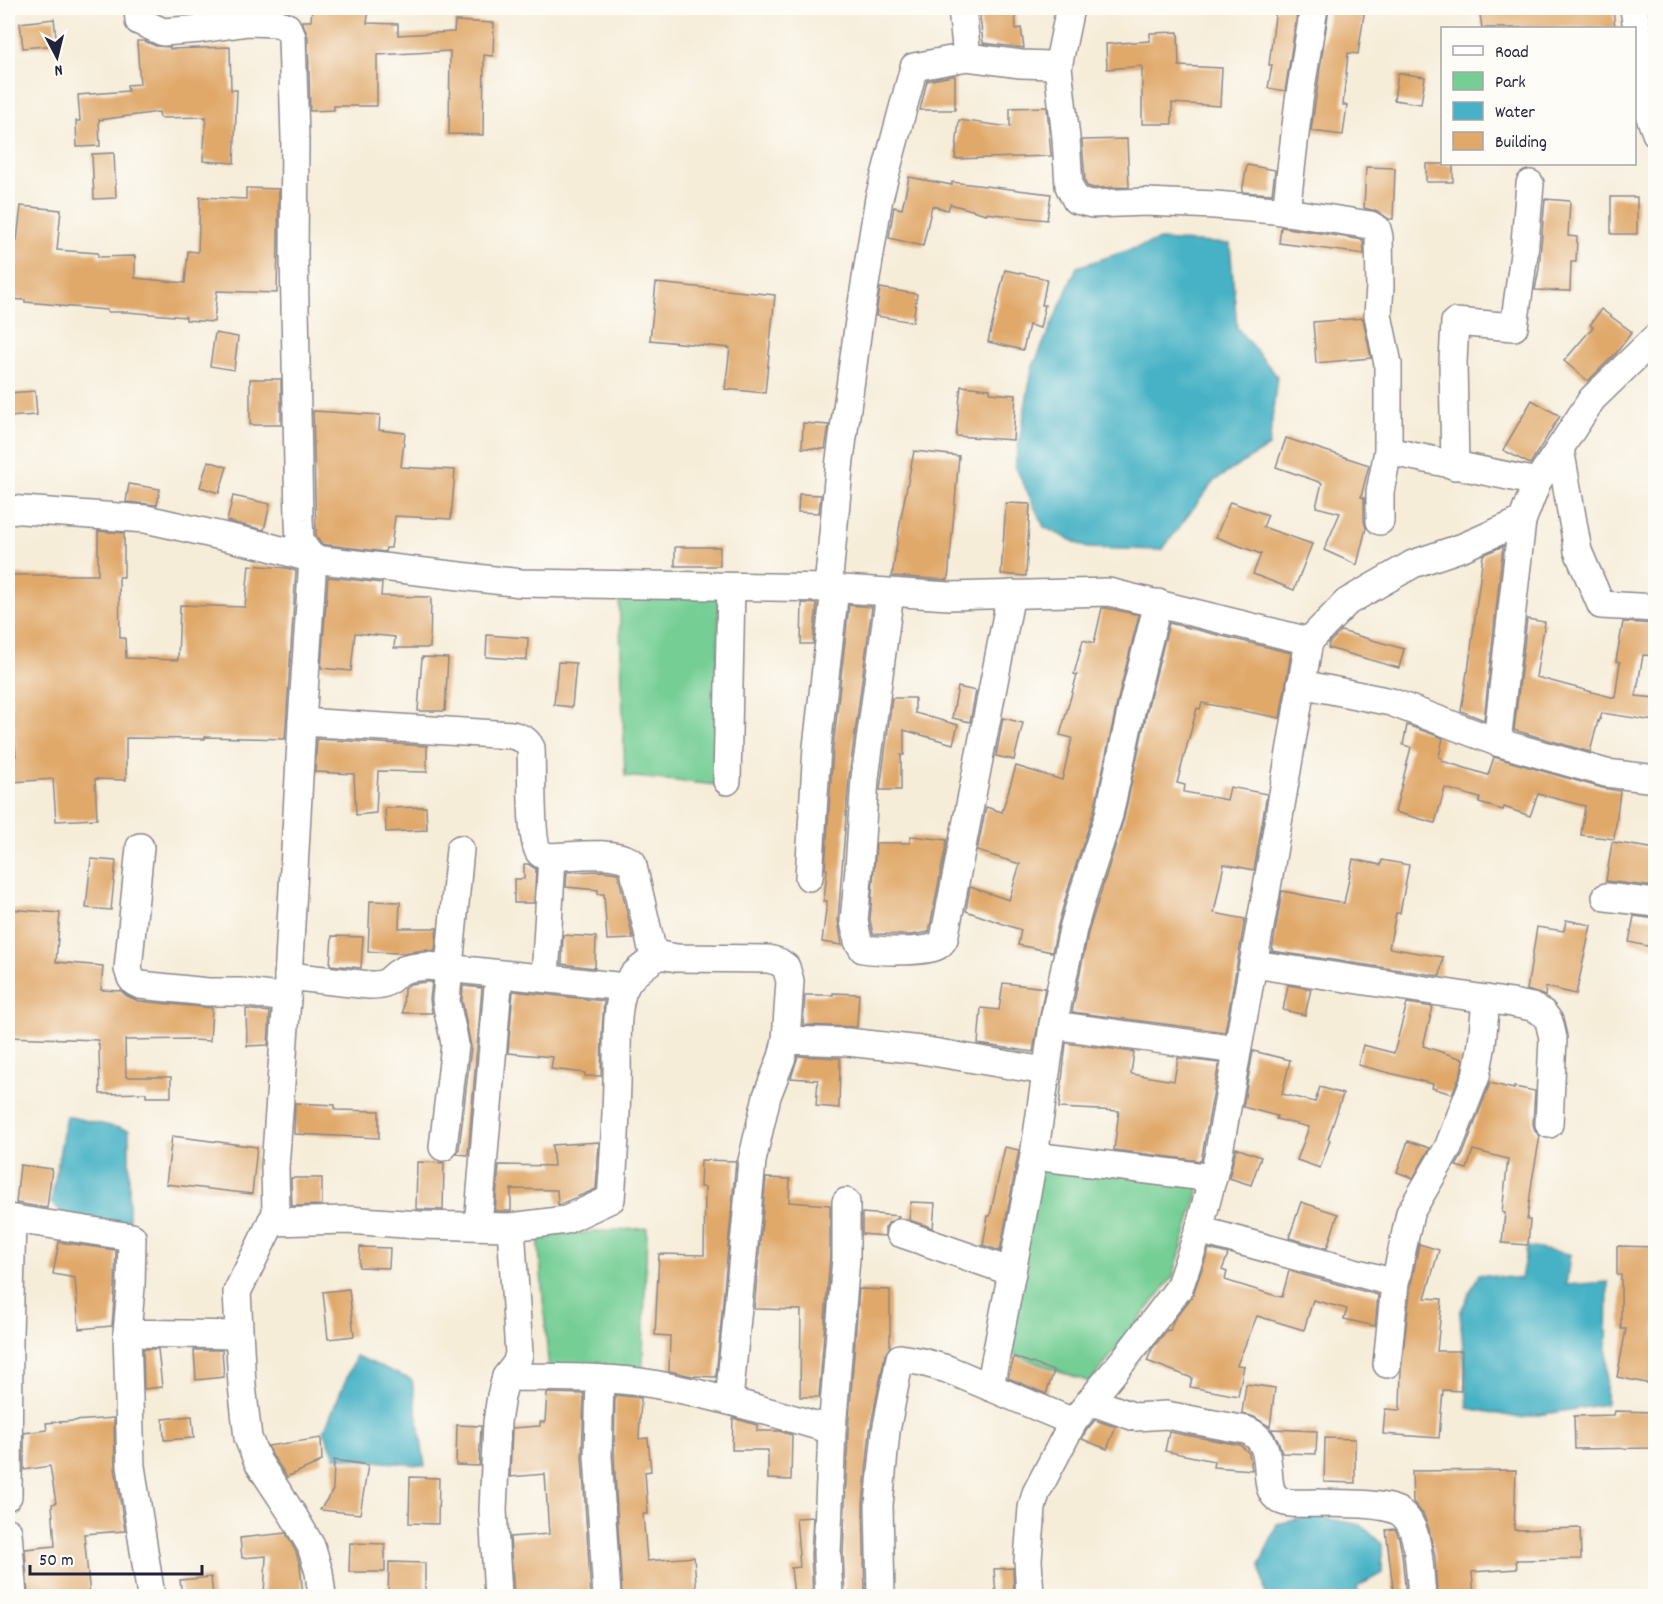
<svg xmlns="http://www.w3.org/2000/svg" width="1663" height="1604" font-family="Dekko,sans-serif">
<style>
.green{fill:#75ce94;stroke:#4c7868;stroke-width:1.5}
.water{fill:#47b2c5;stroke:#346a80;stroke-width:1.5}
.building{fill:#e0a869}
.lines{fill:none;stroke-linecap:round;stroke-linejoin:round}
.street-casing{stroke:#8c888a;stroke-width:30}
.street{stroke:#fff;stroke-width:27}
</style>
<rect width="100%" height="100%" fill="#fdfcf7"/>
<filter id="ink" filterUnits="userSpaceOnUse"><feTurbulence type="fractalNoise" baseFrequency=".0167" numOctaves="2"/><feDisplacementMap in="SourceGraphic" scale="12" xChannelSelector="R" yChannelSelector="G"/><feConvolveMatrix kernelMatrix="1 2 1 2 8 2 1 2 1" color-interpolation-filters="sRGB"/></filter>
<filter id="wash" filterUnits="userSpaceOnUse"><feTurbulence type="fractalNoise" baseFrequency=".008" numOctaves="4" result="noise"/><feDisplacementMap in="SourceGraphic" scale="24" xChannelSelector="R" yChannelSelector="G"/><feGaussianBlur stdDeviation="1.35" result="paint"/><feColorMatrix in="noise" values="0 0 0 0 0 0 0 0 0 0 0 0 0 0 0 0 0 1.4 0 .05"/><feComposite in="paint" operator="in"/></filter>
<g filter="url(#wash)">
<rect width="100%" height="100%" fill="#f6edd9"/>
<g class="green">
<path d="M619,593L719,598L717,785L625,776Z"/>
<path d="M1031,1163L1200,1186L1173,1277L1090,1382L990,1346Z"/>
<path d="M647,1228L642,1386L549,1372L538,1236Z"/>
</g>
<g class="water">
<path d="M1160,240L1230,244L1237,328L1277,376L1269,446L1214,481L1162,550L1087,548L1044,527L1015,466L1032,369L1077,267Z"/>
<path d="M66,1116L129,1130V1220L84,1230L51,1203Z"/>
<path d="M1527,1247L1570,1254L1566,1285L1608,1282L1606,1404L1520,1418L1468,1408L1460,1313L1479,1274L1521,1279Z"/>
<path d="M356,1356L412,1380L425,1466L335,1457L324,1431Z"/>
<path d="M1315,1516L1361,1525L1382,1544V1573L1357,1587L1359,1596H1266L1260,1565L1277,1524Z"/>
</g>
<g id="blocks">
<g class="building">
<path d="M312,8H369L367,23L398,24V35L454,32L455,21L494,23L493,56L484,55L483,135L449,134L450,51L377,55V106H334V110L310,111L308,37L302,21H311Z"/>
<path d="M979,8H1015L1016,29L1021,28L1024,48L983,43Z"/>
<path d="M1276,8H1298L1285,91L1268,88L1272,65H1269Z"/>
<path d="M1329,8H1365L1358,54L1348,53L1343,105H1347L1343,135L1311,131Z"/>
<path d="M1479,8H1613L1615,28H1482Z"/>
<path d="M54,19L57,45L23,48L20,23Z"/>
<path d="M1178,32L1179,66L1222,68L1220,106L1172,103V124H1142V66L1107,69L1106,44L1150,41V33Z"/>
<path d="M137,41H144L156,46L170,47V49L230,47L231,90H237L234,163L203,161L206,117L160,118L159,112L99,120L100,146L77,147L76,121H80L78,95L128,91L127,85L140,84Z"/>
<path d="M1398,73L1425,77L1421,104L1394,100Z"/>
<path d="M952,76H955V110H920L927,81Z"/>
<path d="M1047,107L1051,156L955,159L959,120L1010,127V108Z"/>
<path d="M1127,139L1129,187L1094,188L1087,186L1085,182L1082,140Z"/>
<path d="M114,153L116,198L94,199L92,154Z"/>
<rect x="1426" y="164" width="27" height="18"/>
<path d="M1247,165L1275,170L1272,194L1242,192Z"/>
<path d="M1366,167L1395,168L1393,219H1389L1377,211L1364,208Z"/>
<path d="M909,177L952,185V182L1051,194L1047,220L986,213V214L950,204L948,210L932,206L923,246L889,238L894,207L902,209Z"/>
<path d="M246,188L279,189L277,293L217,291L214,322L186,320V317L127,312H108L107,310L60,306V305L25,302V300L8,299V239L17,240L21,206L61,210L57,250L98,253V257L135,256V278L185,283L188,251L198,252L200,197L246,199Z"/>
<rect x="1611" y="197" width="26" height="37"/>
<path d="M1545,199L1570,201L1568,236L1577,237L1576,262H1571L1570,291L1535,290L1539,269Z"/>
<path d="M1281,227L1363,240L1364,254L1279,243Z"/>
<path d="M1005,270L1047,279L1042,305H1045L1040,328L1029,325L1023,350L988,342Z"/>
<path d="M656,283L775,295L765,393L725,389L730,348L650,340Z"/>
<path d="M880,288L917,294L913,322L876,316Z"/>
<path d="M1601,309L1632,332L1617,352L1588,381L1564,361L1593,327L1590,325Z"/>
<path d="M1363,318L1371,358L1316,363L1313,322Z"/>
<path d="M215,333L238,337L234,370L210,366Z"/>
<rect x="250" y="379" width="31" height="46"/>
<path d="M961,386L990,389V393L1016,395L1013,440L956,436Z"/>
<path d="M35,391L37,415L8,417V393Z"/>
<path d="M1532,400L1560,416L1530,464L1503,450Z"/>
<path d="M313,411L380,415L379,430L405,433L401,467L455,470L451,519L395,516L391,548H386L385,552L321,544L316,536Z"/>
<path d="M803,423L829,425L825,449L802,448Z"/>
<path d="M1286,438L1369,465L1361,497L1364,498V521L1366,528L1357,565L1324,550L1340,513L1316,507L1322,483L1276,467Z"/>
<path d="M914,451L959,456L948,580L892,576L901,517Z"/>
<path d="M208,461L227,467L219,493L200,487Z"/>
<path d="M129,484L160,489L157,505L126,502Z"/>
<path d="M799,494L821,495L819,513L798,512Z"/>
<path d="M233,496L270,504L264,530L227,521Z"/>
<path d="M1230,502L1268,515L1263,527L1312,544L1294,590L1253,574L1261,554L1216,537Z"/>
<path d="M1006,503L1030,504L1026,576L1001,574Z"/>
<path d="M98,531L124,533V577H119L120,638H125L126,658L178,660L180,605L245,607L249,565L286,568L296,571L285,739L205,737V739L126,738V780L95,779L97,819L56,821L53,779L13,782L10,757L16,756L8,657V575H98Z"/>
<path d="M1503,546L1484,720L1461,711L1467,672H1468L1483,555Z"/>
<rect x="675" y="547" width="45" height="19"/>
<path d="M328,577L382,583L381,596L431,597L430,648H394L395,637L355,633L351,671L321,668Z"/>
<path d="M802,603L817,604L813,644H801Z"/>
<path d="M849,605L872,607L849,777L838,920L842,945L822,942L827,901H824L827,869H825L833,748Z"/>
<path d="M1102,608H1107L1139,615L1118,699L1094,811L1069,886L1058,925L1052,952L1018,945L1021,930L966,911L970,887L1009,900L1020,864L977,851L986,807L1002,812L1016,766L1062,780L1072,738L1060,735L1077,675L1074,674L1083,640L1094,643Z"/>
<path d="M1527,619L1545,622L1536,677L1615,698L1620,662L1616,661L1623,622L1656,624V656L1643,655L1636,696L1656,698L1654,721L1602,713L1599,722L1598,721L1590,752L1514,730Z"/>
<path d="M1169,623L1291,653L1280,718L1202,703L1200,709L1197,708L1177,783L1185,785L1184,792L1227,800L1230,787L1267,794L1254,870L1224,864L1214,913L1245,919L1225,1032L1072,1012L1088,933L1124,818L1148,706Z"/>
<path d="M1341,631L1404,649L1399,668L1328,648L1329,643Z"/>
<path d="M487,635L528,638L527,660L486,657Z"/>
<path d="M422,657L448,658L445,711H418Z"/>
<path d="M558,662L576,663L572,707L554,705Z"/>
<path d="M958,687L976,691L970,722L952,718Z"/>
<path d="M892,698H915V713L958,725L953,744L904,730V755H901V790H880Z"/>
<path d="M1003,718L1023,723L1014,760L996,756Z"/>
<path d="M1407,725L1443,738L1439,757L1442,758V761L1488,775L1494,757L1602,788L1620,791L1614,839L1581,835L1585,806L1538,794L1530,816L1504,807L1503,810L1479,803L1480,798L1445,788L1435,823L1395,812L1411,747L1403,745Z"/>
<path d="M317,739L427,746V772L378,771L376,813L356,815L354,774L315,772Z"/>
<path d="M426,807L427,830L386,832L385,808Z"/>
<path d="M911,836L947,840L929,932L910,935L873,934L870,920L876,843H910Z"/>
<path d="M1612,842L1656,849V887L1606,881Z"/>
<path d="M91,859L116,861L111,910L86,908Z"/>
<path d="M1353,859L1381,865L1382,860L1409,865L1400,913H1396L1389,948L1443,957L1440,976L1272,951L1282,891L1344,903Z"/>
<path d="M524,864H528L536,869L534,903H514V879H524Z"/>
<path d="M603,871L618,873L633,939L607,940L604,894H598V890L566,887L567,872Z"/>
<path d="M370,901L400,902L399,928H437L435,951L425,950L403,953L368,952Z"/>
<path d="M8,909L60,913L56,962L103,966L101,990L121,991L127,996L138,1001L212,1008L210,1041L192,1040V1039L125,1040L126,1077H171V1097H146V1093L100,1094L99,1044H98V1040L8,1037Z"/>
<path d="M1634,916L1656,919V948L1629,942Z"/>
<path d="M1566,920L1591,925L1576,994L1546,987L1545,996L1527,990L1537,927L1564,931Z"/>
<path d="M563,935L596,937L595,968L562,964Z"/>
<path d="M332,936L363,937L361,968L330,965Z"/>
<path d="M427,982H432L430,999L432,1013H403L404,989L410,984Z"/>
<path d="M1003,983L1045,988L1033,1052L978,1044L981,1008L999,1010Z"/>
<path d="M1288,985L1311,989L1305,1015L1283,1010Z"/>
<path d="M463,986L482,988L468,1155L457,1154L459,1149L471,1047L462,1000Z"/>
<path d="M513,991L604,1001L602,1033L601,1076H585V1073L551,1069L553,1057L508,1053Z"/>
<path d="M833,993L859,994L857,1027L803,1025L805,995H833Z"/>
<path d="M1407,1003L1433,1007L1423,1046L1463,1059L1461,1072L1452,1094L1432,1088L1433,1084L1358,1065L1363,1045L1394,1053Z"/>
<path d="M246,1009L270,1012L268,1045L247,1046Z"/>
<path d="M1066,1043L1134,1052L1131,1074L1174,1081L1178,1058L1219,1063L1201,1161L1114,1150L1119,1111L1059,1108Z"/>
<path d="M1253,1051L1290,1060L1282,1094L1315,1102L1320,1087L1343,1094L1328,1139L1330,1140L1320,1168L1297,1160L1309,1127L1276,1119L1277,1116L1243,1107Z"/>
<path d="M798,1056L840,1058L839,1108L816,1106L818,1080L791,1078Z"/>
<path d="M1490,1083L1514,1089V1087L1535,1091L1533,1124L1535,1131L1540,1136L1532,1181L1527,1220H1530L1528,1245L1502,1243L1505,1213L1502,1212L1508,1159L1473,1150L1467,1169L1456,1166L1463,1154Z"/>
<path d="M295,1103L335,1105V1110L379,1111V1138L294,1134Z"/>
<path d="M172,1136L257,1147L252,1194L166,1184Z"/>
<path d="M1408,1141L1430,1148L1413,1178L1397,1172Z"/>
<path d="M599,1142L596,1189L558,1205L557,1190L511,1189V1211H495L499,1165L554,1166L552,1145Z"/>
<path d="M1005,1147L1019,1150L1000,1251L983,1245L988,1216H990Z"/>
<path d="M1236,1148L1261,1157L1251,1185L1229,1178Z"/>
<path d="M701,1160L736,1161L716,1377L692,1376L669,1371L670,1336L655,1335L659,1254L704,1255L705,1187H700Z"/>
<path d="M417,1162L444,1163L443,1210L416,1209Z"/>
<path d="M20,1165L52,1169L47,1208L16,1203Z"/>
<path d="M291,1178H322V1205L292,1206Z"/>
<path d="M766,1178L790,1179L789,1202L830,1205V1257L819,1397H800L801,1310L754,1309Z"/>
<path d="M911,1202L935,1203L933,1228L909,1220Z"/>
<path d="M1301,1202L1338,1214L1327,1248L1289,1238Z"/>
<path d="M862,1213L899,1216V1218L889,1222L885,1228V1236L862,1234Z"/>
<path d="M59,1242L116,1250L115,1286L112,1326L79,1329L75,1278L53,1274Z"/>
<path d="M1419,1244L1439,1250L1425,1298L1442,1299L1437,1351H1462L1461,1391L1443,1390L1439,1438L1383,1434L1385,1409L1400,1410L1401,1370L1411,1285Z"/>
<path d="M1617,1246L1656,1247V1385L1617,1377L1626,1329H1621V1275H1617Z"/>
<path d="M360,1247L390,1248L389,1268L359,1267Z"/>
<path d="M1209,1249L1228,1254L1222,1270L1227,1272L1225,1280L1276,1296L1282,1297L1289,1271L1378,1295L1375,1326L1344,1319L1347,1309L1313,1300L1304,1330L1257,1316L1237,1365L1244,1366L1238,1396L1190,1387L1192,1378L1147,1361L1152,1349L1167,1330L1170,1331L1173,1321L1192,1297Z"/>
<path d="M349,1289L354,1336L328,1339L323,1292Z"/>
<path d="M859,1289L890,1290V1347L885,1355L870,1430L863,1505L865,1596H845L843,1554L848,1431Z"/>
<path d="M143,1349H158L162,1387L144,1389Z"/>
<path d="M194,1350H222L224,1377L196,1380Z"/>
<path d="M1014,1357L1054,1371L1046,1394L1008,1378Z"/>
<path d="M1246,1384L1275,1388L1270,1427L1254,1417L1242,1413Z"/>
<path d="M547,1393L584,1394L582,1457L591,1596H514L510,1537L549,1534L545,1474L510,1477L512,1428L540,1426V1422H545Z"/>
<path d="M615,1395L641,1398L639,1439L648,1438L651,1471L645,1472L648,1514H643L647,1561L694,1557L697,1596H622L614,1456Z"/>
<path d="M1615,1411L1656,1412V1448L1575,1449L1574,1416L1614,1415Z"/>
<path d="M192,1416L194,1438L164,1440L163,1419Z"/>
<path d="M114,1418L115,1468L125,1531L84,1534L90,1596H28L25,1549L55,1546L52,1504L56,1503L50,1466L24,1470V1433L47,1430L46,1423Z"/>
<path d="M733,1418L757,1425V1431H780L792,1435L791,1480L768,1479V1450H732Z"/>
<path d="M1095,1420L1116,1427L1107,1449L1082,1439L1086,1431Z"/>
<path d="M457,1425L481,1426L479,1466L456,1465Z"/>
<path d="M1271,1429L1317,1431L1316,1454L1282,1453L1278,1440Z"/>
<path d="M1169,1432L1240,1445L1249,1453L1252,1470L1213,1467L1214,1461L1165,1451Z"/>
<path d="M321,1438L322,1461L287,1477L272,1455L268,1446Z"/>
<path d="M1325,1438L1355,1439V1483L1324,1482Z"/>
<path d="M334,1460L368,1465L360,1514L320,1510L333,1490Z"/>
<path d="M1516,1470L1514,1530L1580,1528L1581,1559L1516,1560L1517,1569L1472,1572L1474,1596H1437L1435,1557L1429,1529L1423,1514L1413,1502L1412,1471Z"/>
<path d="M410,1477L439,1478L438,1524L409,1523Z"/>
<path d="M813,1517L811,1555L813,1596H794L791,1568L800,1567L796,1518Z"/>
<path d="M1395,1529L1399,1538L1402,1554L1406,1596H1394L1386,1530Z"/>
<path d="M286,1533L296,1552L300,1565L303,1596H264L266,1556L242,1558L240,1538Z"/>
<path d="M350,1543L385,1544V1572H349Z"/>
<path d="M389,1562L425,1563V1596H388Z"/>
<path d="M1013,1568L1014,1596H996L994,1569Z"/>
<path d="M211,1577L213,1596H182L180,1580Z"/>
</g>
</g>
</g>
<g filter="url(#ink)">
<use href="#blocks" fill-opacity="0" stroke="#8c888a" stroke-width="1.5"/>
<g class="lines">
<defs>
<g id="street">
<path d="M138,8L139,21L163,32L201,29L248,22L277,23L287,27L292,37L295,139L294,253L299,520L300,542L313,559L302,722L287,998L275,1168L276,1213L237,1292L242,1385L248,1438L258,1462L293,1515L311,1546L319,1572L322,1596"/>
<path d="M1070,8L1058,67L1066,138L1069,186L1076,200L1092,204L1146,202L1215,205L1274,210L1370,225L1377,229L1379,237L1380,287L1378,315L1388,364V451L1380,492V521"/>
<path d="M1634,8L1649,114L1656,133"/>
<path d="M967,57L1021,64L1051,65L1058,67"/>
<path d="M1286,212L1299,100L1314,8"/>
<path d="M1656,337L1592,399L1560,448L1578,551L1601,605L1656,608"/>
<path d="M1388,451L1537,482"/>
<path d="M1455,466L1453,362L1455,322L1514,327L1524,254L1530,184"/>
<path d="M8,509L146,519L266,546L313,559L521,583L828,588L949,596L1109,592L1309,641L1347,602L1413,564L1463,547L1522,521L1537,482L1560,448"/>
<path d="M828,588L840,459L858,328L879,198L914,67L967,57L962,8"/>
<path d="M890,593L865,778L859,868L854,921L858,941L863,949C878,951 923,953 937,946C941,944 941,943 944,939L1011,594"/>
<path d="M1158,603L1133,702L1109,815L1084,891L1073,929L1053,1025L1034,1156L1213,1178"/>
<path d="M1301,684L1391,702L1497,742L1606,773L1656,779"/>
<path d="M302,722L512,735C521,738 527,739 531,748C532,766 530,841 539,852C542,856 547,856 552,857C575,856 612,850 632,862L652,949L659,955L677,958L769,959L779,962L786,967L790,981L786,1040L782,1057L767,1096L752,1161L729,1401"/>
<path d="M1497,742L1522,521"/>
<path d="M727,781L731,587"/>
<path d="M140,847L128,969L131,978L134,982L140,985L208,992H241L287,998"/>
<path d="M809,877L817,747L835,589"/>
<path d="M1606,897L1656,903"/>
<path d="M1253,964L1512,1003L1532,1007L1543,1013L1549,1021L1553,1038L1549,1124"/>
<path d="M288,976L369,985C393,985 386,979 403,970C410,967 420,967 427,966L625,987"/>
<path d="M545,978L552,857"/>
<path d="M1053,1025L1237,1050"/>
<path d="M786,1040L847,1042L921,1050L1045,1071"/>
<path d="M443,1147L455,1045C453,1030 448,1015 446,1000L460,849"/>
<path d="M8,1218L132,1237L131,1287L127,1333L239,1335"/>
<path d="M271,1222L347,1220L419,1225L511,1227L566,1220L611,1199C614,1161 616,1122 617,1083C618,1058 614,1008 625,986C632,973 647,964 659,955"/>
<path d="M478,1226L499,974"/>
<path d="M1199,1230L1395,1283L1387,1364"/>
<path d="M900,1233L1012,1272"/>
<path d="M1395,1283L1410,1213L1448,1148L1476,1076L1482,1044L1486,999"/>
<path d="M127,1333L131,1466L151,1596"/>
<path d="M506,1377C553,1378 607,1376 653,1384C714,1395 773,1413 832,1430"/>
<path d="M600,1379L598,1456L607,1596"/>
<path d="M990,1387L1034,1156"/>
<path d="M1090,1401L1135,1417L1166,1415L1246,1430C1282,1444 1257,1489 1280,1500C1289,1505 1305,1503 1316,1503C1339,1504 1378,1502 1398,1511C1407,1516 1413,1527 1415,1537C1420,1556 1420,1577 1422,1596"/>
<path d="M8,1496L9,1336L12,1219"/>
<path d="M8,1532L13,1596"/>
<path d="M498,1596L493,1510L497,1422L501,1396L506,1377L516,1364L519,1354L511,1227"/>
<path d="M829,1596L827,1554L832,1430L846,1258V1202"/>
<path d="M881,1596L879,1505L886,1431L900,1358L922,1362L947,1369L1073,1422"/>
<path d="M1030,1596L1028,1560L1032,1508L1036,1493L1073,1422L1126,1357L1179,1288L1199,1230L1218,1157L1265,899L1309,641"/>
</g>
</defs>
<use href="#street" class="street-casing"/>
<use href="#street" class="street"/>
</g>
</g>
<rect width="1663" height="1604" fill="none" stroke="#fdfcf7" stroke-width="30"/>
<rect x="1441" y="27" width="195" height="138" fill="#fdfcf7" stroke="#a5a5ac" stroke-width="1.5"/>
<rect x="1453" y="46" width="30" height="9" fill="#ffffff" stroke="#a5a5ac" stroke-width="1.5"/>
<text x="1495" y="57" font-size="18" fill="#22223b">Road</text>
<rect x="1453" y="72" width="30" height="18" fill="#75ce94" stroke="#a5a5ac" stroke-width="1.5"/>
<text x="1495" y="87" font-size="18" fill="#22223b">Park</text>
<rect x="1453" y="102" width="30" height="18" fill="#47b2c5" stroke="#a5a5ac" stroke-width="1.5"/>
<text x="1495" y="117" font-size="18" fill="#22223b">Water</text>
<rect x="1453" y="132" width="30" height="18" fill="#e0a869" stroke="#a5a5ac" stroke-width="1.5"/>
<text x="1495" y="147" font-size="18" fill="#22223b">Building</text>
<g transform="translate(57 57) rotate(173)" stroke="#fdfcf7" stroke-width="4.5" paint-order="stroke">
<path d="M0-4.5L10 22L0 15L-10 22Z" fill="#22223b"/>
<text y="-9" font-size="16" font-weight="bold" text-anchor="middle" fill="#22223b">N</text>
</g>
<path d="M30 1565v9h172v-9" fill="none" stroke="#22223b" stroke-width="3"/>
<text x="39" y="1565" font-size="18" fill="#22223b" stroke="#fdfcf7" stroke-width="4.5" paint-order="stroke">50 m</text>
</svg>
